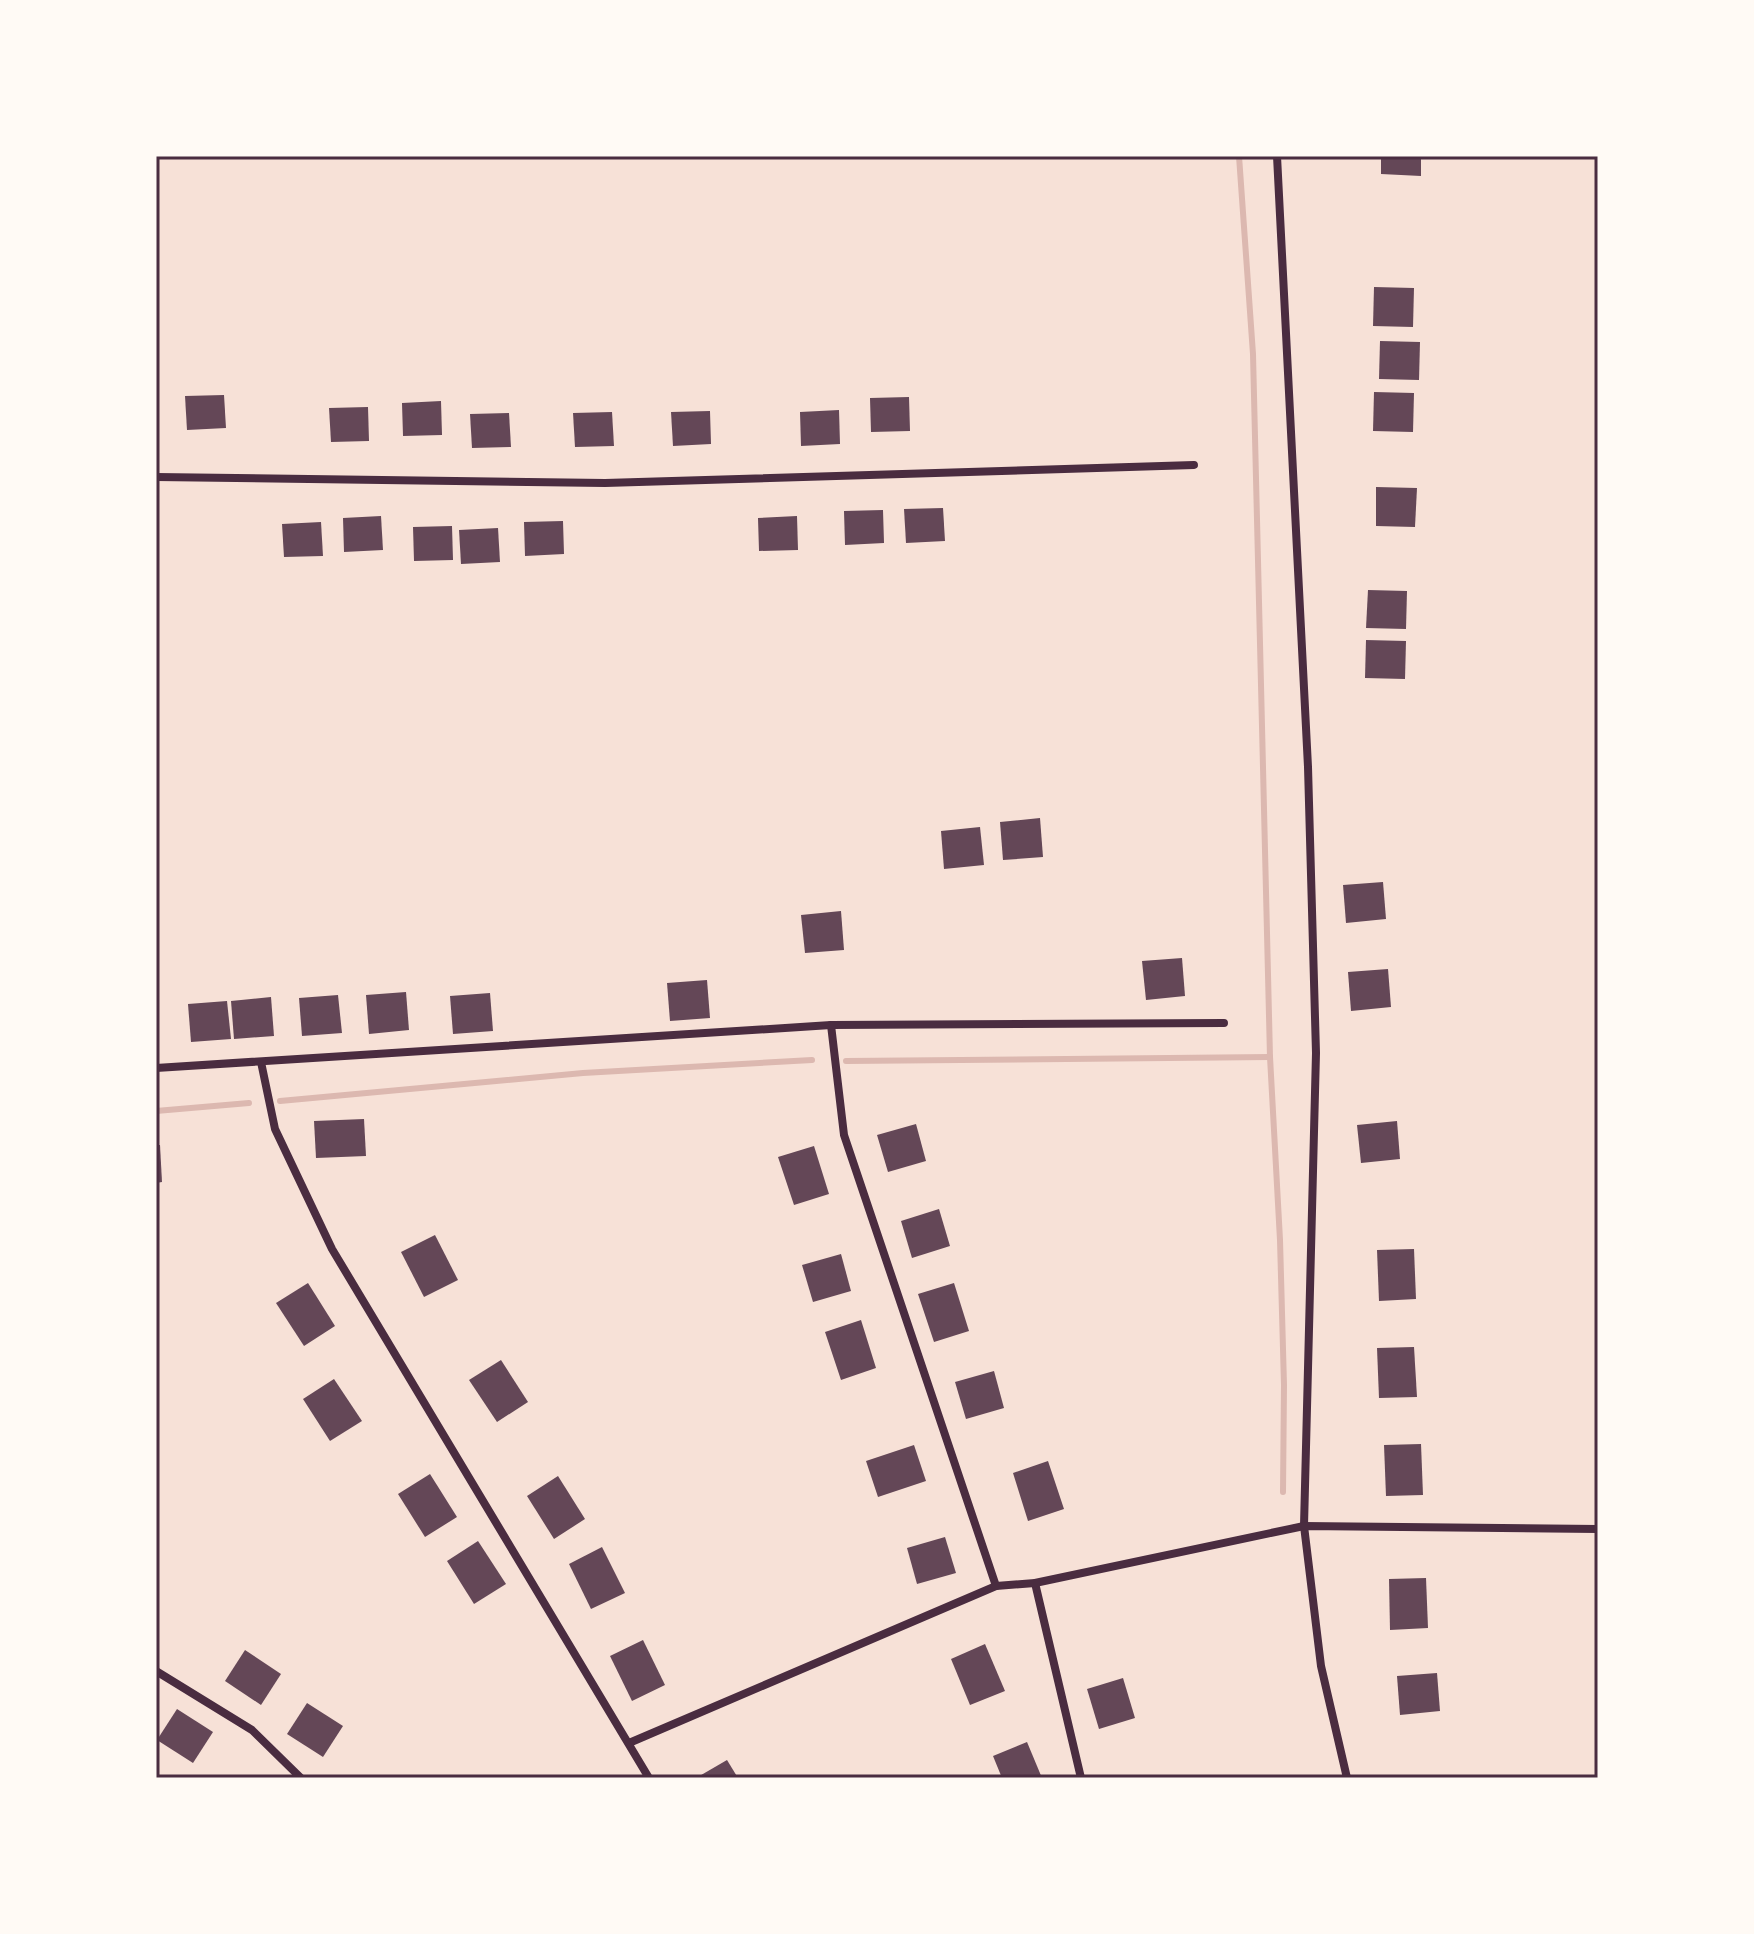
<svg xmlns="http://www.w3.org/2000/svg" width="1754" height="1934" font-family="Georgia,serif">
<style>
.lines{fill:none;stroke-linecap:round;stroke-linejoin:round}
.stream{stroke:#dcb8b0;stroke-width:6}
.building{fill:#644757}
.minor{stroke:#4a2c40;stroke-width:8}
.neatline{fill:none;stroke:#4a2c40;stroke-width:3}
</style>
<rect width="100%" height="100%" fill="#f7e1d7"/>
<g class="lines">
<g class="stream">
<path d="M1239,156L1253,354L1270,1057L1280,1240L1284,1385L1283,1492"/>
<path d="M846,1061L1270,1057"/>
<path d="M280,1101L583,1073L812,1060"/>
<path d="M156,1111L249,1103"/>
</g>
</g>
<g class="building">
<path d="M1381,156H1421V176L1381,174Z"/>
<path d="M1374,287L1414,288L1413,327L1373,326Z"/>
<path d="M1380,341L1420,342L1419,380L1379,379Z"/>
<path d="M1374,392L1414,393L1413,432L1373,431Z"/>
<path d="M224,395L226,428L187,430L185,396Z"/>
<path d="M909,397L910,431L871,432L870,398Z"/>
<path d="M441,401L442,435L403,436L402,403Z"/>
<path d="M368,407L369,441L331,442L329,408Z"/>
<path d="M839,410L840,444L801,446L800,412Z"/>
<path d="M710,411L711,444L673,446L671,412Z"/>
<path d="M612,412L614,446L575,447L573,413Z"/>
<path d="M509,413L511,447L472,448L470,414Z"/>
<path d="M1376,487L1417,488L1415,527L1376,526Z"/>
<path d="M943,508L945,541L906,543L904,509Z"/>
<path d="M883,510L884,543L845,545L844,511Z"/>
<path d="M381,516L383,550L344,552L343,518Z"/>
<path d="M797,516L798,550L759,551L758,518Z"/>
<path d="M563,521L564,554L525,556L524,522Z"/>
<path d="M321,522L323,556L284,557L282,524Z"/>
<path d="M452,526L453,560L414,561L413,527Z"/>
<path d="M498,528L500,562L461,564L459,530Z"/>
<path d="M1368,590L1407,591L1406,629L1366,628Z"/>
<path d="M1366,640L1406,641L1405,679L1365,678Z"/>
<path d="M1040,818L1043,857L1003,860L1000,822Z"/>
<path d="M980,827L984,865L944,869L941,831Z"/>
<path d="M1383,882L1386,919L1346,923L1343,885Z"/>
<path d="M841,911L844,950L805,953L801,915Z"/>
<path d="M1182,958L1185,996L1146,1000L1142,961Z"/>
<path d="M1388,969L1391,1007L1351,1011L1348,972Z"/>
<path d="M707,980L710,1018L670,1021L667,983Z"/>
<path d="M406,992L409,1030L369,1034L366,995Z"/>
<path d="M490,993L493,1031L453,1034L450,996Z"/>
<path d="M338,995L342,1033L302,1036L299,998Z"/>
<path d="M271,997L274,1036L234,1039L231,1001Z"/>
<path d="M227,1001L231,1039L191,1042L188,1004Z"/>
<path d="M364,1119L366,1156L316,1158L314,1121Z"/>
<path d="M1397,1121L1400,1159L1361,1163L1357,1125Z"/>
<path d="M916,1124L926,1161L888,1172L877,1135Z"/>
<path d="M156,1145H160L162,1182L156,1183Z"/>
<path d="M814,1146L829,1194L794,1205L778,1157Z"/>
<path d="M939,1209L950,1246L912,1258L901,1221Z"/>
<path d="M435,1235L458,1280L424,1297L401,1252Z"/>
<path d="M1414,1249L1416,1299L1379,1301L1377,1250Z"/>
<path d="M841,1254L851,1291L813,1302L802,1265Z"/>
<path d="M308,1283L335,1326L304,1346L276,1303Z"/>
<path d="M954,1283L969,1331L934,1342L918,1294Z"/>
<path d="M861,1320L876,1368L841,1380L825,1332Z"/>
<path d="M1414,1347L1417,1397L1379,1398L1377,1348Z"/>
<path d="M501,1360L528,1402L497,1422L469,1380Z"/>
<path d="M994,1371L1004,1408L966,1419L955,1382Z"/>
<path d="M334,1379L362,1421L330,1441L303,1399Z"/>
<path d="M1421,1444L1423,1495L1386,1496L1384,1445Z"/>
<path d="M914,1445L926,1481L878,1497L866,1461Z"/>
<path d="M1048,1461L1064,1509L1028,1521L1013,1473Z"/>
<path d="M430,1474L457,1517L425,1537L398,1494Z"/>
<path d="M558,1476L585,1519L554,1539L527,1496Z"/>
<path d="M945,1537L956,1573L917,1584L907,1548Z"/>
<path d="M478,1541L506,1584L474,1604L447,1561Z"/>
<path d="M602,1547L625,1593L591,1609L569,1564Z"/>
<path d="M1426,1578L1428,1628L1390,1630L1389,1579Z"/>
<path d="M643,1640L665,1685L632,1701L610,1656Z"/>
<path d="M985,1644L1005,1691L970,1705L951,1659Z"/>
<path d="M245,1650L281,1674L261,1705L225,1681Z"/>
<path d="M1437,1673L1440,1711L1400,1715L1397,1676Z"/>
<path d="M1123,1678L1135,1718L1099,1729L1087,1689Z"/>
<path d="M307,1703L343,1726L323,1757L287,1734Z"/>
<path d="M177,1709L213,1732L193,1763L157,1740Z"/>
<path d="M1027,1742L1042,1778H1002L993,1756Z"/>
<path d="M727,1760L738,1778H696Z"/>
</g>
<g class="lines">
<g class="minor">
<path d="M1277,156L1308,767L1316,1053L1304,1526L1321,1666L1347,1778"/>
<path d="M156,477L605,483L1194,465"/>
<path d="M831,1025L844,1135L996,1586"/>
<path d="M261,1062L275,1129L332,1249L649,1778"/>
<path d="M156,1068L831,1025L1224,1023"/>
<path d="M1035,1583L1081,1778"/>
<path d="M156,1671L252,1730L301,1778"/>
<path d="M629,1743L996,1586L1035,1583L1304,1526L1598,1529"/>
</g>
</g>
<rect width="1754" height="1934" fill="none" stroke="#fffaf5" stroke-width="316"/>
<rect x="158" y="158" width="1438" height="1618" class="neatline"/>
</svg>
